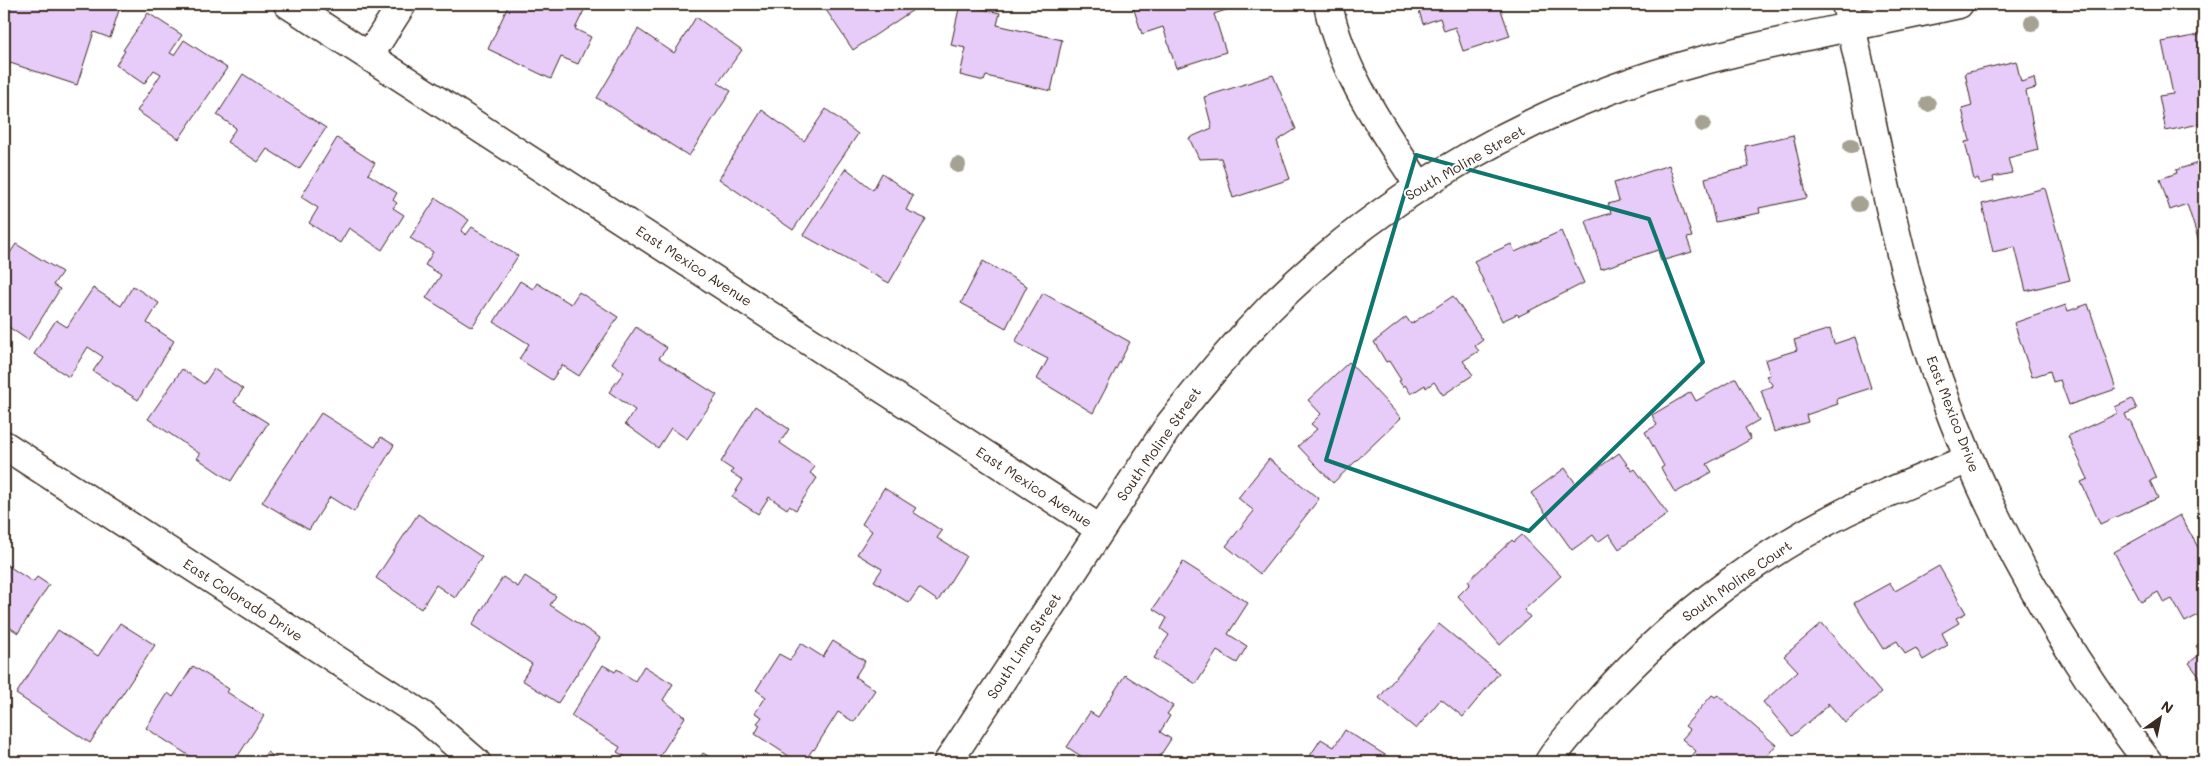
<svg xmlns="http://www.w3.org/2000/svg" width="2208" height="766" font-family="Mali,sans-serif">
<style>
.building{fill:#e7cbf9;stroke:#3b2a1e}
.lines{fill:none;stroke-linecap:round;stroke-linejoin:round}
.minor-casing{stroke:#3b2a1e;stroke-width:31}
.minor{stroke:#fff;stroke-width:28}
.tree{fill:#a5a293}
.marked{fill:none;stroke:#0f766e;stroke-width:4;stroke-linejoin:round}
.labels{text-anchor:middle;stroke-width:4;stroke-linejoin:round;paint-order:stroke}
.street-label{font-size:14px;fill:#3b2a1e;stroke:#fff}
</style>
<rect width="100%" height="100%" fill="#fff"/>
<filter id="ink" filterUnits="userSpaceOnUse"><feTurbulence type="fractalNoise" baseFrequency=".02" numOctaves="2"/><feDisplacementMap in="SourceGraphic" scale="10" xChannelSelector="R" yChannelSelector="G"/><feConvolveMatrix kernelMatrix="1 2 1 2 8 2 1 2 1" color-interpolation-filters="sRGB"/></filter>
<g filter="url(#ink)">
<g class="building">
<path d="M12,4H64L72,6L73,4H121L110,38L94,32L77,85L4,61V29Z"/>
<path d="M509,4H587L575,29L591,37L578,64L561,57L551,79L488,49Z"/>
<path d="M822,4H922L853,50Z"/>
<path d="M960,4L1000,13L997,25L1062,40L1051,91L986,76L984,81L960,75L966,48L951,45Z"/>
<path d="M1132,4H1237L1238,6L1214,14L1226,52L1176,68L1163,27L1142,34Z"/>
<path d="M1417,4H1499L1510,36L1463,51L1455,27L1444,31L1440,18L1423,24Z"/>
<path d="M148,13L182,35L170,53L174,55L184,40L227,68L179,139L137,111L161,74L154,70L144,84L116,65L125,51L123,50Z"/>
<path d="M696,17L742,50L718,83L731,91L689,156L597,98L638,29L674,53Z"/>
<path d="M2204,34V123L2166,131L2159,96L2173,94L2162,42Z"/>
<path d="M2016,61L2021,82L2034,78L2036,88L2026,91L2038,150L2008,158L2012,173L1993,177L1994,181L1980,184L1978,178L1974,180L1965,142L1970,141L1962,109L1972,106L1965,73Z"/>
<path d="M243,74L326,128L299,169L267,149L258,162L227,142L236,128L217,115Z"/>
<path d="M1273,75L1296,129L1277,141L1290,179L1233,198L1221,158L1199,159L1189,138L1212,128L1204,97Z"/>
<path d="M826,109L858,134L793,230L719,179L762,110L804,141Z"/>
<path d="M1793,135L1807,198L1759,208L1760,213L1715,222L1705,178L1749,167L1745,146Z"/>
<path d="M337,138L375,163L368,174L397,193L393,200L397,203L393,208L404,215L382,250L349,228L340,243L309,223L318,208L301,197Z"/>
<path d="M2204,161V250L2202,251L2187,204L2170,210L2160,179L2177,173L2176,170Z"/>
<path d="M1669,165L1692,237L1687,238L1692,252L1661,261L1658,250L1601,269L1586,221L1611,213L1608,204L1619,201L1614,183Z"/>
<path d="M846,168L873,190L882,173L913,196L906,210L926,219L889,283L803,235Z"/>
<path d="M2045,188L2070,280L2026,291L2015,247L1993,252L1982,204Z"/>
<path d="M436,198L469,220L461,231L466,235L472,227L518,256L472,327L426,298L441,275L425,265L433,252L410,238Z"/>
<path d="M1561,231L1584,283L1519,316L1517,314L1502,321L1474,261L1511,244L1515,252Z"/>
<path d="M16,244L62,272L53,285L60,289L28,340L4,324V254L8,256Z"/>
<path d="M983,261L1027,286L1006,328L961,303Z"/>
<path d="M520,281L533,289L537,283L571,304L579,292L618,317L579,376L562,365L552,380L519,359L529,344L494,322Z"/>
<path d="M133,286L159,303L147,323L174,341L138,400L93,371L103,357L88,347L69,377L34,354L56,320L67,327L93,288L121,306Z"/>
<path d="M1043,293L1130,342L1093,413L1037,379L1048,359L1015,342Z"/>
<path d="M1453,296L1483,340L1475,346L1479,351L1463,361L1473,375L1443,395L1434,382L1426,388L1425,385L1411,394L1405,385L1403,387L1399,381L1401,380L1389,361L1386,362L1374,342L1406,317L1411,324Z"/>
<path d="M2088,304L2116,389L2069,405L2060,380L2053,382L2050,371L2032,377L2014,323L2066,305L2068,311Z"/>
<path d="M636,327L667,348L659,358L717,395L687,439L671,428L658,448L625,424L635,410L609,392L624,372L612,363Z"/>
<path d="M1830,329L1834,344L1855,337L1871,388L1836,399L1838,404L1806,415L1808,422L1774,432L1761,390L1773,386L1766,376L1770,375L1765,360L1797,350L1794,340Z"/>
<path d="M1349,362L1401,418L1333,483L1298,446L1317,429L1311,424L1321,414L1308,400Z"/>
<path d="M182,369L204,384L214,369L243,389L234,402L268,423L231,481L197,458L200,454L148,419Z"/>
<path d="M1736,378L1759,420L1745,428L1751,439L1707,464L1712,472L1675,493L1661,468L1664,466L1645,432L1657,425L1652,415L1691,392L1696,401Z"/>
<path d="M2132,399L2137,409L2125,414L2128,421L2130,420L2156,478L2150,481L2158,498L2100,524L2081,482L2088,479L2068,436L2118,413L2115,407Z"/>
<path d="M755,406L789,429L780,443L815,467L810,473L817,478L796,510L789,506L787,509L769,497L758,514L732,497L743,480L731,473L733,470L721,462Z"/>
<path d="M321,413L375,447L381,437L394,445L354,512L330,497L309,530L262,502Z"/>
<path d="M1619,453L1632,471L1635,469L1668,514L1619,549L1609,534L1598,542L1593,535L1572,550L1531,493L1565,468L1576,484Z"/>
<path d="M1269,459L1319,499L1260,574L1226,546L1254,511L1238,498Z"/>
<path d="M884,488L916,508L913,512L942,531L937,538L966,556L938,601L919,588L909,603L874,581L882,569L857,554L872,531L862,524Z"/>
<path d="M418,514L482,557L455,598L436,585L421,609L376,578Z"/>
<path d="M2180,515L2204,558V612L2185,622L2172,599L2164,603L2158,592L2141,602L2114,552Z"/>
<path d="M1522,535L1561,576L1524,610L1530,617L1500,645L1458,596L1470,584L1468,581L1512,540L1514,542Z"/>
<path d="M1183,562L1248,603L1228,634L1247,646L1237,663L1217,651L1196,684L1154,658L1169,635L1161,629L1167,618L1153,609Z"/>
<path d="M4,563L33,582L37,577L49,585L18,633L6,625L4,627Z"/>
<path d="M1939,566L1966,613L1956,618L1959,623L1942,633L1948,645L1923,660L1916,648L1905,654L1897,641L1883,649L1854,603L1890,583L1895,591Z"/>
<path d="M525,576L556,596L550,605L600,638L558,703L522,680L532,664L472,625L503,577L518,587Z"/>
<path d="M120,623L155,645L90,743L16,694L58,630L98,656Z"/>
<path d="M1822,623L1881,693L1845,723L1828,703V706L1792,736L1763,702L1798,671L1784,656Z"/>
<path d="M1439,624L1499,673L1463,717L1441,699L1416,729L1379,698Z"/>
<path d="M2204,640V683L2189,663L2201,653L2196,646Z"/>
<path d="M833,641L865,661L855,677L875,690L854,722L838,712L814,750L813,749L804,762H798L755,734L760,725L757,723L762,717L755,713L766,697L756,690L779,654L790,660L801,643L823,657Z"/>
<path d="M603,665L615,672L617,669L635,681L644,666L673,684L663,700L685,717L656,762H634L617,752L620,747L571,716Z"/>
<path d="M193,666L229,689L227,692L264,716L234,762H199L146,728L168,693L173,697Z"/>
<path d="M1125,675L1173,706L1167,714L1170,716L1160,732L1171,739L1156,762H1090L1067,747L1090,712L1098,717Z"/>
<path d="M1712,695L1715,697L1718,695L1776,745L1762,762L1688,761L1696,751L1682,739L1690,730L1685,726Z"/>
<path d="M1345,730L1390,758L1387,762H1306L1321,739L1334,747Z"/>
<path d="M267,752L282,762H260Z"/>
<path d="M703,753L718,762H697Z"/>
</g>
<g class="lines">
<defs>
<g id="minor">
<path d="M288,4L1100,529"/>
<path d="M1328,4C1341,72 1383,130 1420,187"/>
<path d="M1846,4C1871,111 1889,221 1921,327C1969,485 2048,631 2148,762"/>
<path d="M369,56L402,4"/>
<path d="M4,445L422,715L476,762"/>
<path d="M948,762L1170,424C1201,384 1234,345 1269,309C1385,192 1539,104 1697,62C1783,39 1872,23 1959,4"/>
<path d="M1549,762C1560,744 1575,729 1589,712C1660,629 1749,560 1847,511C1887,492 1928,476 1969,459"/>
</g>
</defs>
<use href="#minor" class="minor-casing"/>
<use href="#minor" class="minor"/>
</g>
<g class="tree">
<circle cx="2032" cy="23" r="8"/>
<circle cx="1928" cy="104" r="8"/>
<circle cx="1703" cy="124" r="8"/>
<circle cx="1851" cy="146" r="8"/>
<circle cx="958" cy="165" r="8"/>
<circle cx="1859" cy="204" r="8"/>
</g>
</g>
<path class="marked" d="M1416,155L1649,219L1703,362L1529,531L1326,460Z"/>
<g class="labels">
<g class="street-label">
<text transform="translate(1465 163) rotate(-30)" y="5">South Moline Street</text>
<text transform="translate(694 266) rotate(33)" y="5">East Mexico Avenue</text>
<text transform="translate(1953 414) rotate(69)" y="5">East Mexico Drive</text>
<text transform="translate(1159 444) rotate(-55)" y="5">South Moline Street</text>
<text transform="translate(1034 487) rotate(33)" y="5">East Mexico Avenue</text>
<text transform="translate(1737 581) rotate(-35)" y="5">South Moline Court</text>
<text transform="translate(243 600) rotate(33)" y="5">East Colorado Drive</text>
<text transform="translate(1024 646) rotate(-57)" y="5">South Lima Street</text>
</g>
</g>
<rect width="2208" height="766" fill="none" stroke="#fff" stroke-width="20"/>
<rect x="10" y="10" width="2188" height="746" fill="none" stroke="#3b2a1e" stroke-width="2" filter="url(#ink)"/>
<g transform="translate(2160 718) rotate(33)" stroke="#ffffff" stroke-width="4" paint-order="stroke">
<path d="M0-4L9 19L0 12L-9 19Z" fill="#3b2a1e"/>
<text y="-8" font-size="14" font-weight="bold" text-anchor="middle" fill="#3b2a1e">N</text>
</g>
</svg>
